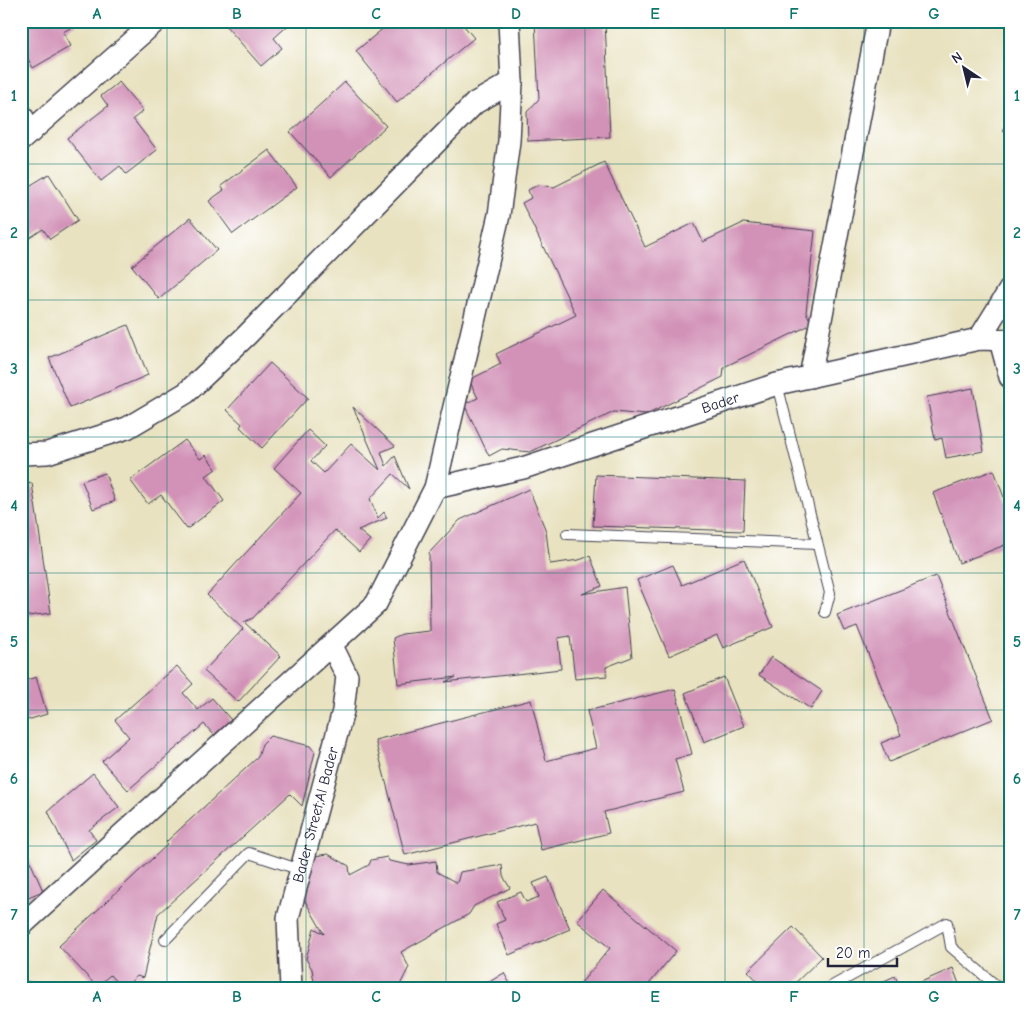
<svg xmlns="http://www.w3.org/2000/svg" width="1031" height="1010" font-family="'Comic Neue',sans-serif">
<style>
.building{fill:#d292b7}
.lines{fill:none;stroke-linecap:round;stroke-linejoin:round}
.service-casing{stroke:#403f4f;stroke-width:12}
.minor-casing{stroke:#403f4f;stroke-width:24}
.service{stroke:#fff;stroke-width:10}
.minor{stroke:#fff;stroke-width:21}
.grid{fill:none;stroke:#0f766e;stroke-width:1;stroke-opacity:0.55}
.labels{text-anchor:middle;stroke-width:4;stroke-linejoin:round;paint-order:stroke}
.street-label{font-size:15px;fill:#22223b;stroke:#fff}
.neatline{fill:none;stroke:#0f766e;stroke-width:2}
.grid-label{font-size:16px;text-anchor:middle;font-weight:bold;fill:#0f766e}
</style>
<rect width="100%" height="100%" fill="#fff"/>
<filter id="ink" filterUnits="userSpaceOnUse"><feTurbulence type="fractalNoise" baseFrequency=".02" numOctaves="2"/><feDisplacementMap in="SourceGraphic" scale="10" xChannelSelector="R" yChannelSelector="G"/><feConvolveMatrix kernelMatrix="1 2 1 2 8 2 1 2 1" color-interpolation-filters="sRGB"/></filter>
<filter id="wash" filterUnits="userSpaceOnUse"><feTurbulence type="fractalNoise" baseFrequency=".0096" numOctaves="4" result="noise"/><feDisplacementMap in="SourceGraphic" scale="20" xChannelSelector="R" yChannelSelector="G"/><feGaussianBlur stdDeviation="1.12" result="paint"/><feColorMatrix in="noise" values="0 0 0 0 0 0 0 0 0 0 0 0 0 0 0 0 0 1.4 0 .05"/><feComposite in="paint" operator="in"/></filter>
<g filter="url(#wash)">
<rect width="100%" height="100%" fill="#e8e2c0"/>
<g id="blocks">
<g class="building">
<path d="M21,21H74L76,25L63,32L71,46L33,68L21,47Z"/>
<path d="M231,21H293L274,38L282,48L261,66L226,26Z"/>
<path d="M392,21H460L474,38L397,102L356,51Z"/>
<path d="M535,21H605L610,137L528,141L527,112L539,99Z"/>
<path d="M119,82L143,111L133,119L157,150L126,174L120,166L101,181L67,138L108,106L101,96Z"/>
<path d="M345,82L386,126L331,177L290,132Z"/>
<path d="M1010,121V137L1002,130Z"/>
<path d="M269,150L297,187L233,234L209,201L224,190L221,186Z"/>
<path d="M604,162L645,247L694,223L703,242L743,223L815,231L806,312L812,324L724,367L723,377L646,415L614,412L530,452L502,449L489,456L464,404L478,398L469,380L501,364L496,354L576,315L522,203L531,198L528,190L538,185L554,187Z"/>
<path d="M49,174L78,220L50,239L43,229L25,241L21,236V191Z"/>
<path d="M190,218L217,250L159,299L132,266Z"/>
<path d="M128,325L148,375L70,408L49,358Z"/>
<path d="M270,363L308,398L262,448L240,427L242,424L227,410Z"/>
<path d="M973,388L984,451L946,458L942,438L935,440L927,397Z"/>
<path d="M353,407L395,446L381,452L386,466L395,456L409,489L393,474L370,499L378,518L384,512L387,518L358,530L370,540L359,552L335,530L253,618L244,622L281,656L238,702L204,671L243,629L207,595L301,493L274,468L308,430L325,446L311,461L324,473L351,444L380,470Z"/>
<path d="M185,440L200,459L206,455L216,469L206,476L224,501L187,529L161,495L148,504L130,480Z"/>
<path d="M994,470L1006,503L1010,502V543L959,563L933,493Z"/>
<path d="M105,473L115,501L93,509L82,481Z"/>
<path d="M596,475L745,481L743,531L593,526Z"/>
<path d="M32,483L51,613L21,617V485Z"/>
<path d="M529,489L546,531L550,564L579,560L590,556L602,586L582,594L625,587L632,657L606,667L607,676L575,679L570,636L558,638L561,669L445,682L456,677L398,684L393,638L402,634L430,631L429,553L460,520Z"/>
<path d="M744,559L773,627L723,648L717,635L669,656L637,580L673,565L682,585Z"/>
<path d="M936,576L993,719L889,762L881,743L901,735L857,626L844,631L837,615Z"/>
<path d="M771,657L822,691L811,709L759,675Z"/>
<path d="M177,666L193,684L183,693L198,710L212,698L231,720L214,735L204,724L128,790L102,761L129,737L115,720Z"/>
<path d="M36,677L47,714L21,722V682Z"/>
<path d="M724,677L744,726L704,742L685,693Z"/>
<path d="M675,689L692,754L675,759L684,792L604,812L609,833L541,850L535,822L405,855L375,740L531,700L546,761L596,748L587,711Z"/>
<path d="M270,736L310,746L315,752L302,806L290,794L158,914L143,978L137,976L123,989L110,975L97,987L59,946L168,844L166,842L258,757L262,744Z"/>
<path d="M93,773L119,807L89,830L96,840L71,860L48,811Z"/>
<path d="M21,840L43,891L21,900Z"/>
<path d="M328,854L349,866L350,875L369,865L371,860L387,857L389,861L409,865L436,861L437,872L457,883L460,872L502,865L503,876L510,888L474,906L469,914L401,952L409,967L399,987L396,989H315L312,969L306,959L314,928L324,934L304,899L315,856Z"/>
<path d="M548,877L570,929L509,955L496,924L505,920L497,902L521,892L526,902L539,897L533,883Z"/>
<path d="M603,890L676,951L645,989H576L610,948L577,921Z"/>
<path d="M793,927L822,957L789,989H765L748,971Z"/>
<path d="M953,968L961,989H905Z"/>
<path d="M504,973L513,989H478Z"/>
<path d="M895,976L901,989H866Z"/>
<path d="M21,981L54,986L55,989H21Z"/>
</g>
</g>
</g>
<g filter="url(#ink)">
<use href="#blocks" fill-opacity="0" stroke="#403f4f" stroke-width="1"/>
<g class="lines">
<defs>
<g id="service">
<path d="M777,384L830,593L825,612"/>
<path d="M567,534L817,544"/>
<path d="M165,940L249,853L301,870"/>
<path d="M827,989L947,923L951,947L1000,989"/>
</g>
<g id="minor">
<path d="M21,114L31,132"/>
<path d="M21,140L156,21"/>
<path d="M979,339L1010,289"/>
<path d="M1000,340L1010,377"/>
<path d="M810,377L878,21"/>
<path d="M21,454L47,453L127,428L186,393L246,336L475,103L512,82"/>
<path id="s1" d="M435,488L523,468L777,384L979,339L1010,340"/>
<path d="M21,926L376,604L435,488L499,215L509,141L512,82L509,21"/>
<path id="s2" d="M291,989L288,918L343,711L347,676L332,646"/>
</g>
</defs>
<use href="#service" class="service-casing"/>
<use href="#minor" class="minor-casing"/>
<use href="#service" class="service"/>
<use href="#minor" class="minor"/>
</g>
</g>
<path class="grid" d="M167,21V989M306,21V989M446,21V989M585,21V989M725,21V989M864,21V989M21,164H1010M21,300H1010M21,437H1010M21,573H1010M21,710H1010M21,846H1010"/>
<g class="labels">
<g class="street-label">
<text dy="5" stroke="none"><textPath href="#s1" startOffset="298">Bader</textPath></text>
<text dy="5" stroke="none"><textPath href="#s2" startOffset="178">Bader Street;Al Bader</textPath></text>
</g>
</g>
<rect width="1031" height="1010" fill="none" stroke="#fff" stroke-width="55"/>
<g transform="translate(964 68) rotate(325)" stroke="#ffffff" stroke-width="4" paint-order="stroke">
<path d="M0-4L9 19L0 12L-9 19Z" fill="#22223b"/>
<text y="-8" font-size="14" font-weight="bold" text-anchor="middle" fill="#22223b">N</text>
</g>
<path d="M828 958v8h69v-8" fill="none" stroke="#22223b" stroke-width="2.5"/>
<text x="836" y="958" font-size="15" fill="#22223b" stroke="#ffffff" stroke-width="4" paint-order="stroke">20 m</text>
<rect x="28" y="28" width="976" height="954" class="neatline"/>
<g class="grid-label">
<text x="97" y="19">A</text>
<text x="237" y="19">B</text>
<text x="376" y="19">C</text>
<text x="516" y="19">D</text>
<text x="655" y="19">E</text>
<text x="794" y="19">F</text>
<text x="934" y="19">G</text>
<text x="14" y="101">1</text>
<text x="1017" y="101">1</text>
<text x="14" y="238">2</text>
<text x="1017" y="238">2</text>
<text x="14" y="374">3</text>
<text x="1017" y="374">3</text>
<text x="14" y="511">4</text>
<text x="1017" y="511">4</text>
<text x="14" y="647">5</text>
<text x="1017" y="647">5</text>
<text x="14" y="784">6</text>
<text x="1017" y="784">6</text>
<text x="14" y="920">7</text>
<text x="1017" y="920">7</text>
<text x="97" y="1002">A</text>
<text x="237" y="1002">B</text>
<text x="376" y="1002">C</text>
<text x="516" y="1002">D</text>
<text x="655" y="1002">E</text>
<text x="794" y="1002">F</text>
<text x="934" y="1002">G</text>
</g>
</svg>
